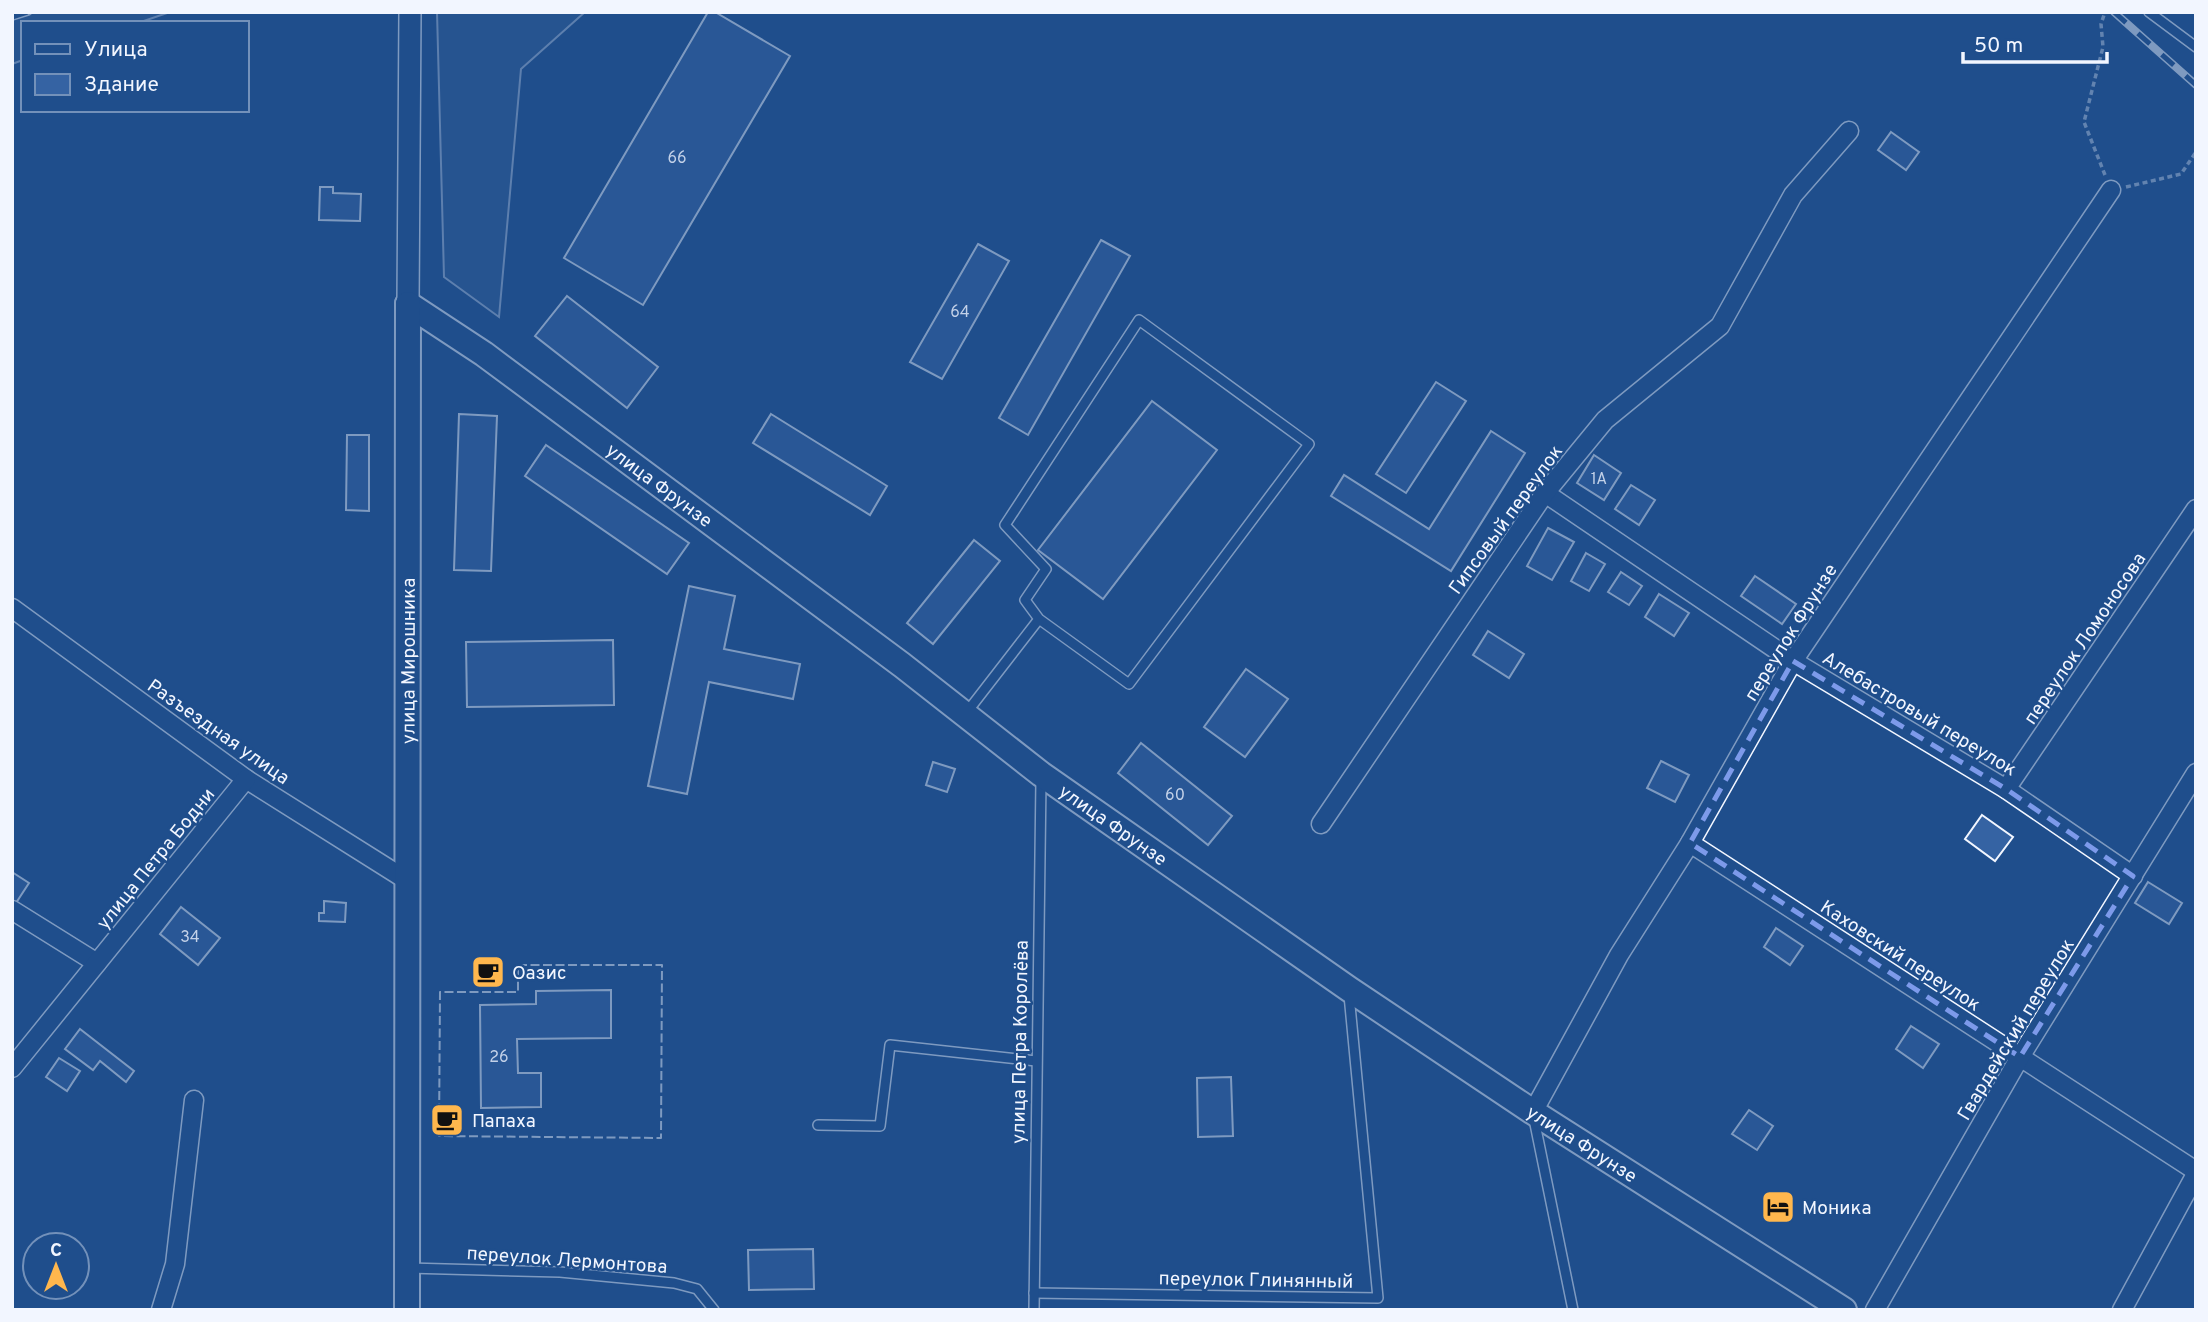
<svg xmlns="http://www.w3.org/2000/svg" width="2208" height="1322" font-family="Overpass,sans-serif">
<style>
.built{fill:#305b95;stroke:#a8bbd7;stroke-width:2}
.building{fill:#3563a3;stroke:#f2f6ff;stroke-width:2}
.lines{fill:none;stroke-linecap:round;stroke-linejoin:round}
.service-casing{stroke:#f2f6ff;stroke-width:12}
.minor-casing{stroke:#f2f6ff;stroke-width:21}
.tertiary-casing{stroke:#f2f6ff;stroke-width:24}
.secondary-casing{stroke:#f2f6ff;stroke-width:28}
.path{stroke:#b3c4dc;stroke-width:3.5;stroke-dasharray:5 3.5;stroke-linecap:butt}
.service{stroke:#1f4e8c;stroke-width:9}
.minor{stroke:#1f4e8c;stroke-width:18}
.tertiary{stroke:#1f4e8c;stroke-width:21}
.secondary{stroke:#1f4e8c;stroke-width:24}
.rail-casing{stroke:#f2f6ff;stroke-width:8}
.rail{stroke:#1f4e8c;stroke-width:5;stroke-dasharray:16;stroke-linecap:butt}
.fence{stroke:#f2f6ff;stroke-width:2;stroke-dasharray:9 3.5;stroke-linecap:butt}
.marked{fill:none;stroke:#7d9aea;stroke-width:5;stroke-dasharray:14 9;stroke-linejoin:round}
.labels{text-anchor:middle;stroke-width:5;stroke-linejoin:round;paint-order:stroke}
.number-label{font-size:16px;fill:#c3d1e8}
.street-label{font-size:19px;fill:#f2f6ff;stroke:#1f4e8c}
.poi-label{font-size:19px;fill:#f2f6ff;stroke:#1f4e8c;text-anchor:start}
</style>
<rect width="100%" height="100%" fill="#1f4e8c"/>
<g class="built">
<path d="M12,12H170L138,23H23V60L12,64Z"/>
<path d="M437,12H585L521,69L499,317L444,277Z"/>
</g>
<g class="building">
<path d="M708,12H715L790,56L643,305L564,258Z"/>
<path d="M1891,132L1919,152L1906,170L1878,150Z"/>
<path d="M320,187H333V193L361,194L360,221L319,220Z"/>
<path d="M1101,240L1130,256L1028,435L999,418Z"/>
<path d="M978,244L1009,261L942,379L910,362Z"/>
<path d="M567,296L658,367L627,408L535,336Z"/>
<path d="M1436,382L1466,401L1406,493L1376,474Z"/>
<path d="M1152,401L1217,450L1103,599L1038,550Z"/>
<path d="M459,414L497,416L491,571L454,570Z"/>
<path d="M771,414L887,486L870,515L753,443Z"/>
<path d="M1491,431L1525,453L1451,571L1331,496L1344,475L1429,529Z"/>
<path d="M347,435H369V511L346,510Z"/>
<path d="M546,445L689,543L667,574L525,476Z"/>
<path d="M1594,455L1621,473L1604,500L1577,483Z"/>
<path d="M1631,485L1655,500L1639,525L1615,509Z"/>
<path d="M1548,528L1574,542L1552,580L1527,566Z"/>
<path d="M974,540L1000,561L933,644L907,623Z"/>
<path d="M1586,553L1605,564L1589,591L1571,581Z"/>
<path d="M1621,572L1642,586L1629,605L1608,592Z"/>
<path d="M1755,576L1796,604L1782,624L1741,596Z"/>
<path d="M689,586L735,596L724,649L800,664L793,699L709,682L687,794L648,786Z"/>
<path d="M1659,594L1689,613L1674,636L1645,617Z"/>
<path d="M1488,631L1524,654L1509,678L1473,655Z"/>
<path d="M613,640L614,705L467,707L466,642Z"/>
<path d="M1246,669L1288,699L1245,757L1204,727Z"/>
<path d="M1141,743L1232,816L1208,845L1118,773Z"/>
<path d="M1661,761L1689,775L1675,802L1647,788Z"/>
<path d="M933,762L955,769L947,792L926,785Z"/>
<path d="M1982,815L2013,837L1995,861L1965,839Z"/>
<path d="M12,872L29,883L14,906L12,905Z"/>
<path d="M2148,882L2182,903L2169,924L2135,903Z"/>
<path d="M324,901L346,903L345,922L319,921V913H324Z"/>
<path d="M181,907L220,938L198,965L160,934Z"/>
<path d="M1776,928L1803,946L1790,965L1764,947Z"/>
<path d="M611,990V1038L517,1039L518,1073H541V1107L481,1108L480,1005L536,1004V991Z"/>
<path d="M1911,1026L1939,1044L1923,1068L1896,1049Z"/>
<path d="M80,1029L134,1071L126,1082L100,1061L93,1070L65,1049Z"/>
<path d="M59,1058L80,1071L67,1091L46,1077Z"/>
<path d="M1231,1077L1233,1136L1198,1137L1197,1078Z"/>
<path d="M1749,1110L1773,1126L1757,1150L1732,1134Z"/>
<path d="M813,1249L814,1289L749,1290L748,1250Z"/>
</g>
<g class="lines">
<defs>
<g id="service">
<path d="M2149,12L2196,47"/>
<path d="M967,712L1039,619L1129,684L1309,444L1139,320L1005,525L1046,569L1025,600L1039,619"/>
<path d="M1534,1119L1573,1310"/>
<path d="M818,1125L880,1126L890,1045L1036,1061"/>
<path d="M408,1268L560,1272L674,1283L697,1289L714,1310"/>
<path d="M1034,1293L1378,1298L1349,995"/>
<path d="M1034,1310L1041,780"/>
</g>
<g id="minor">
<path d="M1545,493L1793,661L2006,789L2133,876"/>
<path d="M12,608L246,779L408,881"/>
<path d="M2006,789L2196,509"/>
<path d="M1321,824L1545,493L1605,420L1720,326L1793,195L1849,131"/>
<path d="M1690,843L2196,1171"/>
<path d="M12,910L97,963"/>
<path d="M12,1068L246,779"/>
<path d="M1533,1112L1619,955L1690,843L1793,661L2111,190"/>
<path d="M161,1310L175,1264L194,1100"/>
<path d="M1875,1310L2020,1057L2196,773"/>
<path d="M2122,1310L2196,1174"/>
</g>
<path id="tertiary" d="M408,304L410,12"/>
<g id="secondary">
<path id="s1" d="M408,304L484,354L902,665L1041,774L1349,989L1533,1112L1844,1310"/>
<path id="s2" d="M407,1310L408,304"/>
</g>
</defs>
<use href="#service" class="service-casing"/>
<use href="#minor" class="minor-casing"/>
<use href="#tertiary" class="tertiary-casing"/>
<use href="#secondary" class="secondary-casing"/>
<g class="path">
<path d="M2105,175L2084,122L2103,47L2101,24L2105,12"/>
<path d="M2126,187L2181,174L2196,152"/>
</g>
<use href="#service" class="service"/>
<use href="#minor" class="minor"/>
<use href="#tertiary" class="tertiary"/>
<use href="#secondary" class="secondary"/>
<defs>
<g id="rail">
<path d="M2114,12L2196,85"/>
<path d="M12,17L28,12"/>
</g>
</defs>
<use href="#rail" class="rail-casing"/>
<use href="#rail" class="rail"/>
<path class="fence" d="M518,965H662L661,1138L439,1136L440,992H518Z"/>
</g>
<path d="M0 0H2208V1322H0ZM1793,661L2006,789L2133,876L2020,1057L1690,843Z" fill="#1f4e8c" fill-opacity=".55" fill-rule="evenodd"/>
<path class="marked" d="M1793,661L2006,789L2133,876L2020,1057L1690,843Z"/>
<defs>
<symbol id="cafe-square" viewBox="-11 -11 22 22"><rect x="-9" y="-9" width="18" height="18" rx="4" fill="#ffb74d" stroke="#1f4e8c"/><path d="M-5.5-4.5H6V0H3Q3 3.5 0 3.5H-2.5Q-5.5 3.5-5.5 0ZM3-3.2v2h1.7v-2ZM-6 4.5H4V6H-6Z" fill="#111"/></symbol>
<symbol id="hotel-square" viewBox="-11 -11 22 22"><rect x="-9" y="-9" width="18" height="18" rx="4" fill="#ffb74d" stroke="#1f4e8c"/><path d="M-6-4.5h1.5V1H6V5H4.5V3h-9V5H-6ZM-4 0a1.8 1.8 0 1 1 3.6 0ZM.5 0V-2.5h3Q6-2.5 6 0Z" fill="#111"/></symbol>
</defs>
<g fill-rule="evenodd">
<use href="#cafe-square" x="469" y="953" width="38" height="38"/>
<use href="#cafe-square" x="428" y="1101" width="38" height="38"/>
<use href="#hotel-square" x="1759" y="1188" width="38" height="38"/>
</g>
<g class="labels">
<g class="number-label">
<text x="677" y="163">66</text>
<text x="960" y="317">64</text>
<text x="1599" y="484">1А</text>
<text x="1175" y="800">60</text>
<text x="190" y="942">34</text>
<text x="499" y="1062">26</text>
</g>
<g class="street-label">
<text dy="7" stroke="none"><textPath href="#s1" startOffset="310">улица Фрунзе</textPath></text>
<text transform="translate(1505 519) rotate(-54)" y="7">Гипсовый переулок</text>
<text transform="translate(1790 632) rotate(-58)" y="7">переулок Фрунзе</text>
<text transform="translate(2084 638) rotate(-56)" y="7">переулок Ломоносова</text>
<text dy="7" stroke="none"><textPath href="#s2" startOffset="649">улица Мирошника</textPath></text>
<text transform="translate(1920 713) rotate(31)" y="7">Алебастровый переулок</text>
<text transform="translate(219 731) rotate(35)" y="7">Разъездная улица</text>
<text dy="7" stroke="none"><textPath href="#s1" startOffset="877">улица Фрунзе</textPath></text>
<text transform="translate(155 858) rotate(-51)" y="7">улица Петра Бодни</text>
<text transform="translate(1901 955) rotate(33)" y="7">Каховский переулок</text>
<text transform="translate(2015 1029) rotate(-59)" y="7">Гвардейский переулок</text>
<text transform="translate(1019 1042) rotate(-89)" y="7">улица Петра Королёва</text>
<text dy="7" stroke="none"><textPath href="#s1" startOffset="1444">улица Фрунзе</textPath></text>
<text transform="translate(567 1259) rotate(4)" y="7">переулок Лермонтова</text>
<text transform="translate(1256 1279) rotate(1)" y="7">переулок Глинянный</text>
</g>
<g class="poi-label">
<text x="512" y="979">Оазис</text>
<text x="472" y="1127">Папаха</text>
<text x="1802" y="1214">Моника</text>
</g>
</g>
<rect width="2208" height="1322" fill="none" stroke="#f2f6ff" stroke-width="28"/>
<rect x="21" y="21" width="228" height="91" fill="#1f4e8c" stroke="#7391ba" stroke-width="2"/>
<rect x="35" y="44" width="35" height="10" fill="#1f4e8c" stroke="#7391ba" stroke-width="2"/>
<text x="84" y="56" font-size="21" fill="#f2f6ff">Улица</text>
<rect x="35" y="74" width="35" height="21" fill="#3563a3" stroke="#7391ba" stroke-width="2"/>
<text x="84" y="91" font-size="21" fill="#f2f6ff">Здание</text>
<g transform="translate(56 1266)"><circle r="33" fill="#1f4e8c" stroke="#7391ba" stroke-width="2"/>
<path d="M0-5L12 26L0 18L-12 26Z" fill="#ffb74d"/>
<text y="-10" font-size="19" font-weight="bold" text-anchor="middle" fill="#f2f6ff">С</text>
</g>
<path d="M1963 52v10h144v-10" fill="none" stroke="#f2f6ff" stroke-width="3.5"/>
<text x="1974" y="52" font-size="21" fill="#f2f6ff" stroke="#1f4e8c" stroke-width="5" paint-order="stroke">50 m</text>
</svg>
